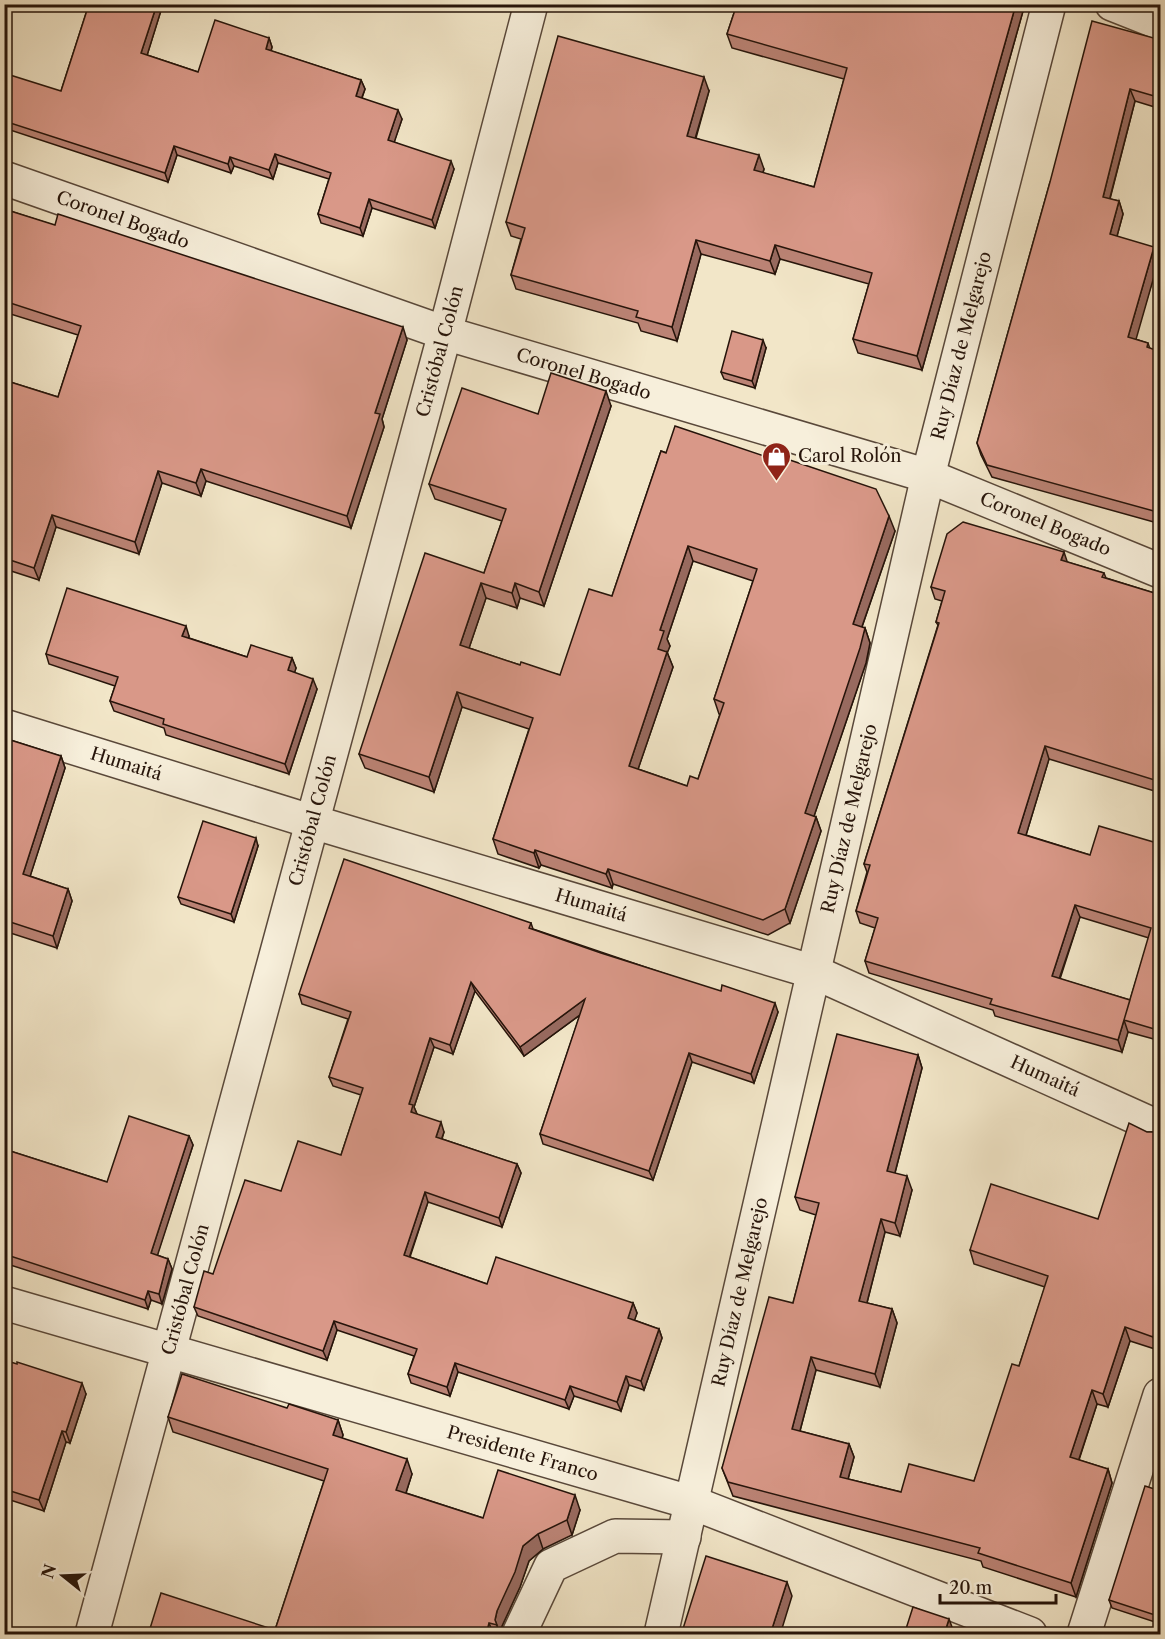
<svg xmlns="http://www.w3.org/2000/svg" width="1165" height="1639" font-family="'Libre Caslon Text',serif">
<style>
.lines{fill:none;stroke-linecap:round;stroke-linejoin:round}
.minor-casing{stroke:#59483a;stroke-width:36}
.minor{stroke:#f7efdb;stroke-width:33}
.wall{fill:#bb8375;stroke:#26140a;stroke-width:1.5;fill-rule:evenodd}
.shaded-wall{fill:#986a5f;stroke:#26140a;stroke-width:1.5}
.building{fill:#d99888;stroke:#26140a;stroke-width:1.5;fill-rule:evenodd}
.labels{text-anchor:middle;stroke-width:6;stroke-linejoin:round;paint-order:stroke}
.street-label{font-size:18px;fill:#26140a;stroke:#f7efdb}
.poi-label{font-size:18px;fill:#26140a;stroke:#f7efdb;text-anchor:start}
</style>
<rect width="100%" height="100%" fill="#f2e6c8"/>
<filter id="stains"><feTurbulence type="fractalNoise" baseFrequency=".00333" numOctaves="4"/><feColorMatrix values="0 0 0 0 .2 0 0 0 0 .09 0 0 0 0 .02 0 0 0 .5 -.17"/></filter>
<radialGradient id="worn" r=".72"><stop offset=".6" stop-color="#630" stop-opacity="0"/><stop offset="1" stop-color="#630" stop-opacity=".3"/></radialGradient>
<g class="lines">
<defs>
<g id="minor">
<path d="M1112,4L1160,23"/>
<path id="s1" d="M4,178L445,333L928,476L1160,571"/>
<path id="s2" d="M4,726L313,822L814,972L1160,1128"/>
<path id="s3" d="M4,1303L693,1503L1030,1634"/>
<path id="s4" d="M92,1634L445,333L531,4"/>
<path d="M519,1634L551,1566L615,1536L684,1537"/>
<path id="s5" d="M661,1634L928,476L1049,4"/>
<path d="M1084,1634L1160,1395"/>
</g>
</defs>
<use href="#minor" class="minor-casing"/>
<use href="#minor" class="minor"/>
</g>
<g class="wall">
<path d="M89,4H163L147,55L198,72L269,38L272,47L271,51L361,80L365,89L362,98L402,119L394,142L454,169L435,228L372,208L363,236L321,223L318,214L329,179L278,163L273,179L234,166L231,173L177,155L168,182L4,128V92L61,91Z"/>
<path d="M718,4H1025L922,370L858,353L853,339L869,284L780,259L775,274L701,254L677,341L641,331L638,323L516,289L511,275L521,239L511,236L506,222L709,91L696,138L764,169L763,173L814,187L844,79L732,48L727,34L735,10Z"/>
<path d="M1161,40V109L1135,101L1110,199L1119,201L1123,214L1117,236L1159,259L1135,339L1148,343L1150,349L1161,352V524L992,477L981,455L977,443L1050,182Z"/>
<path d="M4,209L407,340L382,419L384,427L351,528L206,481L201,496L162,483L139,554L56,527L39,580L11,571L4,593V380L58,397L78,335L4,312Z"/>
<path d="M766,348L755,388L724,379L721,372Z"/>
<path d="M611,406L544,606L520,598L517,608L486,598L469,648L520,665L560,675L612,596L661,451L895,531L862,627L865,628L870,643L866,663L814,816L816,817L821,831L790,923L768,935L613,884L612,888L541,865L539,868L498,854L493,839L529,729L462,707L434,792L365,768L359,754L484,573L502,521L435,499L429,484L538,414ZM693,561L753,581L714,699L719,714H720L698,779L687,786L638,769L673,667L667,652L670,646L667,639Z"/>
<path d="M1067,562L1104,573L1106,578L1161,595V793L1049,759L1026,835L1090,855L1157,843L1161,831V1041L1128,1032L1122,1052L995,1016L993,1010L869,973L865,961L875,928L860,923L856,911L867,872L864,864L938,625L936,622L942,601L935,599L931,587ZM1080,917L1149,938L1130,1000L1060,979Z"/>
<path d="M189,636V638L247,657L292,658L296,668L294,673L317,689L289,774L166,735L164,728L114,711L110,701L115,686L49,664L46,654Z"/>
<path d="M4,738L61,756L65,768L30,876L68,889L72,901L57,948L4,931Z"/>
<path d="M258,846L234,922L181,904L178,897Z"/>
<path d="M531,923L533,929L778,1012L754,1083L692,1062L653,1180L543,1144L540,1134L580,1015L524,1056L475,991L453,1054L434,1047L414,1107L417,1114L444,1132L442,1139L517,1164L521,1173L502,1227L428,1202L410,1257L487,1284L633,1303L637,1313L634,1320L659,1329L662,1338L644,1390L629,1385L621,1411L574,1396L569,1409L458,1372L450,1396L411,1383L408,1374L414,1356L337,1330L327,1360L198,1316L194,1307L213,1274L281,1191L341,1155L361,1095L333,1086L329,1077L348,1019L302,1004L299,994Z"/>
<path d="M918,1055L922,1068L895,1173L912,1190L900,1236L885,1232L867,1303L892,1309L897,1323L880,1387L816,1370L800,1431L849,1444L854,1457L848,1479L901,1492L974,1481L1019,1366L1045,1287L974,1264L970,1250L1098,1219L1147,1132H1161V1343L1158,1350L1130,1341L1108,1407L1097,1404L1079,1460L1108,1469L1112,1483L1076,1597L983,1567L981,1561L733,1496L722,1468L793,1303L816,1215L800,1210L795,1197Z"/>
<path d="M189,1136L193,1145L157,1255L168,1259L172,1269L162,1304L151,1300L148,1309L4,1263V1149L107,1182Z"/>
<path d="M4,1360L86,1394L70,1443L66,1442L44,1511L4,1498Z"/>
<path d="M168,1417L338,1420L343,1435L342,1438L412,1474L406,1493L483,1518L580,1510L572,1535L543,1549L529,1561L520,1587L502,1626L500,1635H148L275,1630L324,1481L173,1432Z"/>
<path d="M1161,1491V1624L1112,1608L1109,1600Z"/>
</g>
<g class="shaded-wall">
<path d="M157,4H163L145,62L141,53Z"/>
<path d="M1016,4H1025L922,370L917,356Z"/>
<path d="M269,38L272,47L269,58L266,49Z"/>
<path d="M704,77L709,91L692,149L687,136Z"/>
<path d="M361,80L365,89L359,105L356,96Z"/>
<path d="M1130,89L1135,101L1107,209L1103,197Z"/>
<path d="M398,110L402,119L392,149L388,140Z"/>
<path d="M174,146L177,155L168,182L165,173Z"/>
<path d="M275,154L278,163L273,179L269,170Z"/>
<path d="M759,155L764,169L759,184L754,170Z"/>
<path d="M230,157L234,166L231,173L228,164Z"/>
<path d="M451,161L454,169L435,228L432,220Z"/>
<path d="M369,199L372,208L363,236L360,228Z"/>
<path d="M1119,201L1123,214L1114,247L1110,234Z"/>
<path d="M696,240L701,254L677,341L672,327Z"/>
<path d="M775,245L780,259L775,274L770,261Z"/>
<path d="M1154,247L1159,259L1133,350L1128,337Z"/>
<path d="M403,327L407,340L382,419L384,427L351,528L347,516L375,413Z"/>
<path d="M763,340L766,348L755,388L752,381Z"/>
<path d="M606,391L611,406L544,606L539,592Z"/>
<path d="M201,469L206,481L201,496L196,483Z"/>
<path d="M158,471L162,483L139,554L135,542Z"/>
<path d="M52,515L56,527L39,580L34,568Z"/>
<path d="M889,516L895,531L858,638L853,624Z"/>
<path d="M688,546L693,561L667,639L670,646L663,664L658,649L660,630Z"/>
<path d="M1064,552L1068,564L1061,560Z"/>
<path d="M7,559L11,571L4,593V566Z"/>
<path d="M481,583L486,598L465,660L460,645Z"/>
<path d="M515,583L520,598L517,608L512,593Z"/>
<path d="M186,626L189,636L186,646L182,636Z"/>
<path d="M865,628L870,643L866,663L810,828L805,813Z"/>
<path d="M667,652L673,667L634,781L629,766Z"/>
<path d="M292,658L296,668L292,681L288,670Z"/>
<path d="M313,679L317,689L289,774L285,764Z"/>
<path d="M457,692L462,707L434,792L429,777Z"/>
<path d="M1045,746L1049,759L1023,845L1018,833Z"/>
<path d="M61,756L65,768L27,886L23,874Z"/>
<path d="M816,817L821,831L790,923L785,909Z"/>
<path d="M256,838L258,846L234,922L231,914Z"/>
<path d="M535,850L541,865L539,868L534,853Z"/>
<path d="M608,869L613,884L612,888L606,874Z"/>
<path d="M68,889L72,901L57,948L53,936Z"/>
<path d="M1075,905L1080,917L1056,988L1052,976Z"/>
<path d="M471,982L475,991L453,1054L450,1045Z"/>
<path d="M585,999L588,1009L524,1056L520,1047Z"/>
<path d="M775,1003L778,1012L754,1083L751,1074Z"/>
<path d="M1124,1020L1128,1032L1122,1052L1118,1040Z"/>
<path d="M430,1038L434,1047L414,1107L417,1114L415,1121L409,1104Z"/>
<path d="M689,1053L692,1062L653,1180L649,1171Z"/>
<path d="M918,1055L922,1068L892,1184L887,1171Z"/>
<path d="M441,1122L444,1132L439,1146L436,1137Z"/>
<path d="M189,1136L193,1145L155,1263L151,1253Z"/>
<path d="M517,1164L521,1173L502,1227L499,1218Z"/>
<path d="M907,1176L912,1190L900,1236L895,1223Z"/>
<path d="M425,1192L428,1202L407,1264L404,1255Z"/>
<path d="M881,1219L885,1232L864,1314L859,1301Z"/>
<path d="M168,1259L172,1269L162,1304L159,1294Z"/>
<path d="M148,1291L151,1300L148,1309L145,1300Z"/>
<path d="M633,1303L637,1313L632,1328L628,1318Z"/>
<path d="M892,1309L897,1323L880,1387L875,1374Z"/>
<path d="M1161,1315V1343L1158,1350L1153,1337Z"/>
<path d="M334,1321L337,1330L327,1360L323,1351Z"/>
<path d="M1125,1327L1130,1341L1108,1407L1103,1394Z"/>
<path d="M659,1329L662,1338L644,1390L641,1381Z"/>
<path d="M811,1357L816,1370L797,1442L792,1429Z"/>
<path d="M455,1363L458,1372L450,1396L447,1387Z"/>
<path d="M626,1376L629,1385L621,1411L617,1402Z"/>
<path d="M82,1383L86,1394L70,1443L66,1432Z"/>
<path d="M570,1386L574,1396L569,1409L565,1400Z"/>
<path d="M1092,1390L1097,1404L1075,1471L1070,1457Z"/>
<path d="M338,1420L343,1435L338,1450L333,1435Z"/>
<path d="M62,1431L66,1442L44,1511L39,1500Z"/>
<path d="M849,1444L854,1457L845,1490L840,1477Z"/>
<path d="M407,1459L412,1474L402,1505L396,1490Z"/>
<path d="M1108,1469L1112,1483L1076,1597L1071,1583Z"/>
<path d="M575,1495L580,1510L572,1535L567,1520Z"/>
<path d="M538,1534L543,1549L529,1561L520,1587L502,1626L500,1635L495,1620L497,1611L523,1546Z"/>
<path d="M787,1582L792,1596L780,1635H770Z"/>
<path d="M949,1619L952,1627L949,1635H944Z"/>
<path d="M489,1623L494,1635H486Z"/>
</g>
<g class="building">
<path d="M89,4H157L141,53L198,72L215,20L269,38L266,49L361,80L356,96L398,110L388,140L451,161L432,220L369,199L360,228L318,214L331,173L275,154L269,170L230,157L228,164L174,146L165,173L4,121V92L10,75L61,91Z"/>
<path d="M737,4H1016L917,356L853,339L872,273L775,245L770,261L696,240L672,327L636,317L638,311L511,275L525,228L506,222L558,36L704,77L687,136L759,155L754,170L814,187L847,68L727,34Z"/>
<path d="M1092,21L1161,40V98L1130,89L1103,197L1119,201L1110,234L1154,247L1128,337L1148,343L1147,347L1161,352V513L987,465L977,443L1050,182Z"/>
<path d="M4,209L55,225L58,214L403,327L375,413L380,414L347,516L201,469L196,483L158,471L135,542L52,515L34,568L7,559L4,566V380L58,397L81,326L4,301Z"/>
<path d="M732,331L763,340L752,381L721,372Z"/>
<path d="M551,373L606,391L539,592L515,583L512,593L481,583L460,645L520,665L521,662L560,675L589,589L612,596L661,451L666,453L675,426L770,458L772,454L876,489L889,516L853,624L865,628L860,648L805,813L816,817L785,909L763,920L608,869L606,874L535,850L534,853L493,839L533,718L457,692L429,777L359,754L425,553L484,573L506,509L429,484L462,388L538,414ZM688,546L757,569L714,699L724,703L698,779L690,776L687,786L629,766L667,652L658,649L664,631L660,630Z"/>
<path d="M963,522L1064,552L1061,560L1104,573L1102,577L1161,595V782L1045,746L1018,833L1090,855L1099,826L1157,843L1161,831V1031L1124,1020L1118,1040L990,1004L992,999L865,961L878,918L856,911L870,865L864,864L939,623L936,622L945,591L931,587L947,534ZM1075,905L1151,928L1124,1020L1130,1000L1052,976Z"/>
<path d="M67,588L186,626L182,636L247,657L251,645L292,658L288,670L313,679L285,764L163,724L164,719L110,701L118,677L46,654Z"/>
<path d="M4,738L61,756L23,874L68,889L53,936L4,920Z"/>
<path d="M203,821L256,838L231,914L178,897Z"/>
<path d="M344,859L531,923L529,928L601,953L721,991L722,985L775,1003L751,1074L689,1053L649,1171L540,1134L585,999L520,1047L471,982L450,1045L430,1038L409,1104L413,1105L411,1112L441,1122L436,1137L517,1164L499,1218L425,1192L404,1255L487,1284L496,1257L633,1303L628,1318L659,1329L641,1381L626,1376L617,1402L570,1386L565,1400L455,1363L447,1387L408,1374L417,1349L334,1321L323,1351L194,1307L204,1271L213,1274L245,1180L281,1191L298,1141L341,1155L363,1088L329,1077L351,1012L299,994Z"/>
<path d="M837,1034L918,1055L887,1171L907,1176L895,1223L881,1219L859,1301L892,1309L875,1374L811,1357L792,1429L849,1444L840,1477L901,1492L909,1464L974,1481L1012,1364L1019,1366L1048,1276L970,1250L991,1184L1098,1219L1129,1123L1147,1132H1161V1315L1153,1337L1125,1327L1103,1394L1092,1390L1070,1457L1108,1469L1071,1583L978,1553L980,1548L728,1482L722,1468L769,1297L793,1303L819,1203L795,1197Z"/>
<path d="M129,1116L189,1136L151,1253L168,1259L159,1294L148,1291L145,1300L4,1254V1149L107,1182Z"/>
<path d="M4,1360L17,1364V1362L82,1383L66,1432L62,1431L39,1500L4,1489Z"/>
<path d="M182,1374L287,1408L289,1404L338,1420L333,1435L407,1459L396,1490L483,1518L498,1470L575,1495L567,1520L538,1534L523,1546L515,1572L497,1611L495,1620L497,1625L489,1623L486,1635H148L161,1593L275,1630L328,1469L168,1417Z"/>
<path d="M1145,1486L1161,1491V1617L1109,1600Z"/>
<path d="M706,1556L787,1582L770,1635H681Z"/>
<path d="M913,1607L949,1619L944,1635H904Z"/>
</g>
<defs>
<symbol id="shop-pin" viewBox="-11 -11 22 30"><path d="M0 17L-7.5 6A9.5 9.5 0 1 1 7.5 6Z" fill="#8f2418" stroke="#f7efdb"/><path d="M-5-2.5h2.3a2.7 3.5 0 0 1 5.4 0H5L5.5 6h-11ZM-1.5-2.5h3a1.5 2.3 0 0 0-3 0Z" fill="#fff"/></symbol>
</defs>
<g fill-rule="evenodd">
<use href="#shop-pin" x="760" y="440" width="33" height="45"/>
</g>
<g class="labels">
<g class="street-label">
<text dy="6" stroke="none"><textPath href="#s1" startOffset="126">Coronel Bogado</textPath></text>
<text dy="6" stroke="none"><textPath href="#s5" startOffset="1323">Ruy Díaz de Melgarejo</textPath></text>
<text dy="6" stroke="none"><textPath href="#s4" startOffset="1329">Cristóbal Colón</textPath></text>
<text dy="6" stroke="none"><textPath href="#s1" startOffset="612">Coronel Bogado</textPath></text>
<text dy="6" stroke="none"><textPath href="#s1" startOffset="1098">Coronel Bogado</textPath></text>
<text dy="6" stroke="none"><textPath href="#s2" startOffset="128">Humaitá</textPath></text>
<text dy="6" stroke="none"><textPath href="#s5" startOffset="837">Ruy Díaz de Melgarejo</textPath></text>
<text dy="6" stroke="none"><textPath href="#s4" startOffset="843">Cristóbal Colón</textPath></text>
<text dy="6" stroke="none"><textPath href="#s2" startOffset="614">Humaitá</textPath></text>
<text dy="6" stroke="none"><textPath href="#s2" startOffset="1100">Humaitá</textPath></text>
<text dy="6" stroke="none"><textPath href="#s4" startOffset="357">Cristóbal Colón</textPath></text>
<text dy="6" stroke="none"><textPath href="#s5" startOffset="351">Ruy Díaz de Melgarejo</textPath></text>
<text dy="6" stroke="none"><textPath href="#s3" startOffset="540">Presidente Franco</textPath></text>
</g>
<g class="poi-label">
<text x="798" y="462">Carol Rolón</text>
</g>
</g>
<rect width="1165" height="1639" fill="none" stroke="#f2e6c8" stroke-width="24"/>
<rect x="6" y="6" width="1153" height="1627" fill="none" stroke="#26140a" stroke-width="3"/>
<rect x="12" y="12" width="1141" height="1615" fill="none" stroke="#26140a" stroke-width="1.5"/>
<g transform="translate(63 1576) rotate(288)" stroke="#f7efdb" stroke-width="4.5" paint-order="stroke">
<path d="M0-4.5L10 22L0 15L-10 22Z" fill="#26140a"/>
<text y="-9" font-size="16" font-weight="bold" text-anchor="middle" fill="#26140a">N</text>
</g>
<path d="M940 1594v9h116v-9" fill="none" stroke="#26140a" stroke-width="3"/>
<text x="949" y="1594" font-size="18" fill="#26140a" stroke="#f7efdb" stroke-width="4.5" paint-order="stroke">20 m</text>
<rect width="100%" height="100%" filter="url(#stains)"/>
<rect width="100%" height="100%" fill="url(#worn)"/>
</svg>
